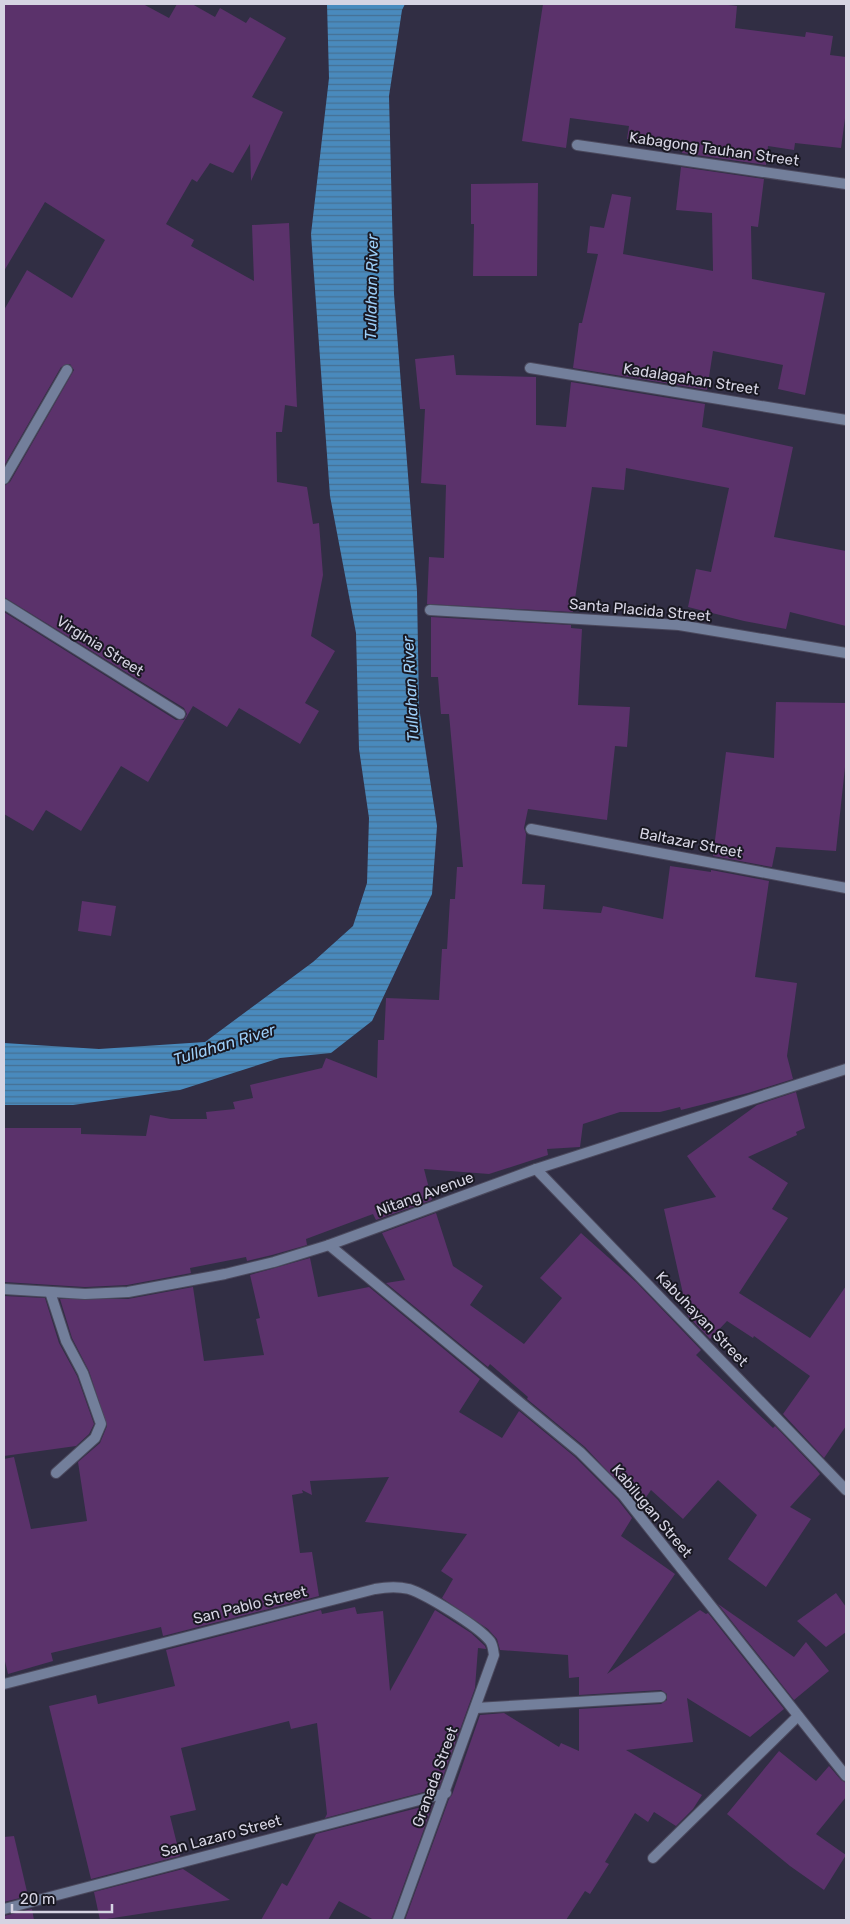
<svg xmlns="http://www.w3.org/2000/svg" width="850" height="1924" font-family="Rubik,sans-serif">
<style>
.water{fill:url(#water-rules)}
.building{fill:#5b326b}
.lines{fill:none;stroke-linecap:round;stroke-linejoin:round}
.lane-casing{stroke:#4b495d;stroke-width:12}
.street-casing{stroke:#4b495d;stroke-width:12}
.lane{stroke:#737f9b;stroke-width:10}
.street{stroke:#737f9b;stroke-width:10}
.labels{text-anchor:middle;stroke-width:4;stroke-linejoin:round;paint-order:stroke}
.street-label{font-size:15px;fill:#d6d4e3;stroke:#191822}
.water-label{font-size:16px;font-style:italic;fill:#9ccef8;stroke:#191822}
</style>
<defs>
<pattern id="water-rules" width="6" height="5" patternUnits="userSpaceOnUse" patternTransform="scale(1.25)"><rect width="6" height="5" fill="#498abd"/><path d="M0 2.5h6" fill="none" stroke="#467093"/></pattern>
</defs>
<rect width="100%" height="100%" fill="#312e44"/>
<path class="water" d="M327,4H405L402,10L389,96L394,294L417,591L419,707L437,826L432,894L372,1021L331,1053L280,1058L180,1090L73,1105H4V1043L99,1049L205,1042L313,962L353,926L367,883L369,818L359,749L356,633L330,496L311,234L329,78Z"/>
<g class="building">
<path d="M4,4H143L169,18L177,4H192L215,17L220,8L246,23L250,17L286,38L252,97L283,112L251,181L250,144L233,173L210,163L197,182L192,179L166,224L194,240L191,246L254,281L252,225L289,223L297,407L285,405L282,432H276L277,482L307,487L313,524L319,523L323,575L311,636L335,651L305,703L319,711L300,744L239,708L227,727L193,706L148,782L121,766L81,831L46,810L33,831L4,814V612L176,720H184L187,714L184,708L4,597V486L10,482L74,370L70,364L61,367L4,466V310L27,270L72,298L105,240L45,202L4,271Z"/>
<path d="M543,4H720L737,6L735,28L805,37L806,32L833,36L830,55L846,57V111L841,148L795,143L794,150L768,146L766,165L682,153L683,147L627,139L629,126L570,118L566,148L522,141Z"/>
<path d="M681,167L764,179L758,227L751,226L752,279L825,293L805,395L778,389L783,365L713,351L707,390L573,368L579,323H582L598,254L587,253L590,226L604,228L612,194L631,197L623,254L713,271L712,213L676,210Z"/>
<path d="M538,183L537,276H473L474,224H471V184Z"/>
<path d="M454,355L456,375L536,377V425L566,427L571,382L705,404L702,427L793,447L774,537L846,551V626L790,612L786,629L744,621L688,607L696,569L711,572L729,488L626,468L624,490L592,487L573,612L427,604L429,557L444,558L446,485L421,483L425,409H420L415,359Z"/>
<path d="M431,617L571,625V628L582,629L578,705L630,707L627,747L615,746L607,820L528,809L524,828L526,834L522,884L545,885L543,909L601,913L603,906L663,919L670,866L711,872V870L769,881L755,977L797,983L787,1056L793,1079L748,1093L681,1110L680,1107L660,1112H620L583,1124L580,1147L547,1149L548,1155L489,1174L424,1169L432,1200L376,1220L373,1214L306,1239L307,1245L272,1255L247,1261L246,1257L190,1268L191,1273L127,1285L85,1287L4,1282V1128H81V1134L146,1136L150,1115L171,1119H207L206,1112L235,1109L233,1102L253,1098L250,1085L322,1068L326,1058L377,1078L378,1040H384L386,998L439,1000L442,949H447L450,899H455L457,867H463L449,714H441L438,677H431Z"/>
<path d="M776,702L846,703V758L836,851L776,847L772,867L713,856L726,752L774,758Z"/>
<path d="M82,901L116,906L111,936L78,931Z"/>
<path d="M796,1092L805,1128L796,1132L797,1135L748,1157L788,1183L772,1209L788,1218L739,1293L810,1338L846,1286V1426L824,1458L783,1414L810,1376L754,1336L753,1338L727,1321L710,1339L688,1316L664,1209L716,1197L687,1156L757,1105Z"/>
<path d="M436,1213L453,1266L483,1286L470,1305L524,1344L562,1298L540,1278L581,1233L636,1282L701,1350L696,1355L773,1428L775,1426L816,1469L820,1474L790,1507L811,1519L766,1587L728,1559L757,1515L718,1480L683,1519L651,1490L640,1506L585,1447L527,1399L528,1397L490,1364L488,1367L386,1283L405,1280L382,1233Z"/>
<path d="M310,1258L318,1297L369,1287L480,1379L459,1412L502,1438L519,1411L575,1457L618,1500L632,1518L621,1536L675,1574L607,1674L700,1610L706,1614L708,1613L784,1709L750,1737L687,1698L693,1742L626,1750L702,1795L693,1809L676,1826L654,1812L648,1822L635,1813L605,1862L609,1864L590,1894L585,1891L566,1920H405L449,1799L452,1795L480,1715L504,1713L559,1747L561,1743L579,1751V1709L661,1704L667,1700V1694L661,1690L579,1695V1677L569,1678L568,1655L500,1650L497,1639L488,1629L442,1598L453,1579L441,1571L467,1534L365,1522L389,1477L310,1481L312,1495L302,1490L303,1493L292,1495L300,1553L312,1552L319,1596L163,1636L161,1627L51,1653L53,1661L8,1674L4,1657V1459L14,1457L31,1529L87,1521L78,1462L100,1443L107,1426L89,1371L72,1338L60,1299H128L193,1287L204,1361L264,1355L256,1319L260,1318L250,1275Z"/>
<path d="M4,1296L45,1298L59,1343L77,1376L94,1424L89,1434L76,1446L4,1456Z"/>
<path d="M836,1593L846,1607V1632L826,1647L797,1621Z"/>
<path d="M718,1604L794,1657L806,1642L829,1671L794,1700Z"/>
<path d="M355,1607L357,1614L383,1611L390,1691L435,1610L471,1633L485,1646L486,1649L478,1648L475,1688L439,1788L325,1818L327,1814L317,1723L291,1729L289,1721L181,1748L196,1810L170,1816L180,1856L91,1879L49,1706L96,1695L98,1704L175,1686L166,1650L321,1610L322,1614Z"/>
<path d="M779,1751L816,1781L829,1766L841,1780L846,1783V1797L816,1834L846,1855L824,1890L790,1866L727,1814Z"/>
<path d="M433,1804L391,1920H374L339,1901L328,1920H261L282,1883L287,1886L316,1834Z"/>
<path d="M14,1836L28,1896L4,1902V1837Z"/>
<path d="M183,1869L230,1900L100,1920L94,1892Z"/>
<path d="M32,1909L34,1920H4V1916Z"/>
</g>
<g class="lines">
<defs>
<g id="lane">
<path d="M4,479L67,370"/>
<path d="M50,1292L66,1341L83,1373L101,1424L95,1438L56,1473"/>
<path d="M476,1708L661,1697"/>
</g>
<g id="street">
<path d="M577,145L846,184"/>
<path d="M530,368L846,420"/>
<path d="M4,604L180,714"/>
<path d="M430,610L679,625L846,653"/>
<path d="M531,829L846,888"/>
<path d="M536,1169L846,1490"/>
<path d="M329,1245L580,1452L623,1495L846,1776"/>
<path d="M4,1289L85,1294L128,1292L225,1274L274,1262L329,1245L536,1169L846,1069"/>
<path d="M4,1684L375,1589C386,1587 397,1586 409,1589C427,1595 478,1626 490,1641C493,1645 493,1650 494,1655L398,1920"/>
<path d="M653,1858L798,1716"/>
<path d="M4,1909L446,1793"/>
</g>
</defs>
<use href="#lane" class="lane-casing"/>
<use href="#street" class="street-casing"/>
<use href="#lane" class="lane"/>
<use href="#street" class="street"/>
</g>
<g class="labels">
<g class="street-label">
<text transform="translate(714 149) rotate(8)" y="5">Kabagong Tauhan Street</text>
<text transform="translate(691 379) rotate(9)" y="5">Kadalagahan Street</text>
<text transform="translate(640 610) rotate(5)" y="5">Santa Placida Street</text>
<text transform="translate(100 646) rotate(32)" y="5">Virginia Street</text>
<text transform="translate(691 843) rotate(11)" y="5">Baltazar Street</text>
<text transform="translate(425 1194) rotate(-20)" y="5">Nitang Avenue</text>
<text transform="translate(702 1319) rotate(46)" y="5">Kabuhayan Street</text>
<text transform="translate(652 1511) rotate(50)" y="5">Kabilugan Street</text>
<text transform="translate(250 1605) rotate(-14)" y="5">San Pablo Street</text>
<text transform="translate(435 1777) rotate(-70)" y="5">Granada Street</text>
<text transform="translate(221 1836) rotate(-15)" y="5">San Lazaro Street</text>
</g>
<g class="water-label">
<text transform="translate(371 287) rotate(-89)" y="6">Tullahan River</text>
<text transform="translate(410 689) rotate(-93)" y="6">Tullahan River</text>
<text transform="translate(224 1044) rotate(-17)" y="6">Tullahan River</text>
</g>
</g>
<rect width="850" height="1924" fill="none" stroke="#d6d4e3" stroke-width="10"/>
<path d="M12 1904v8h100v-8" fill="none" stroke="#d6d4e3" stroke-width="2.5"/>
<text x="20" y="1904" font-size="15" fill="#d6d4e3" stroke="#191822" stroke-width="4" paint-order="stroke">20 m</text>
</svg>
